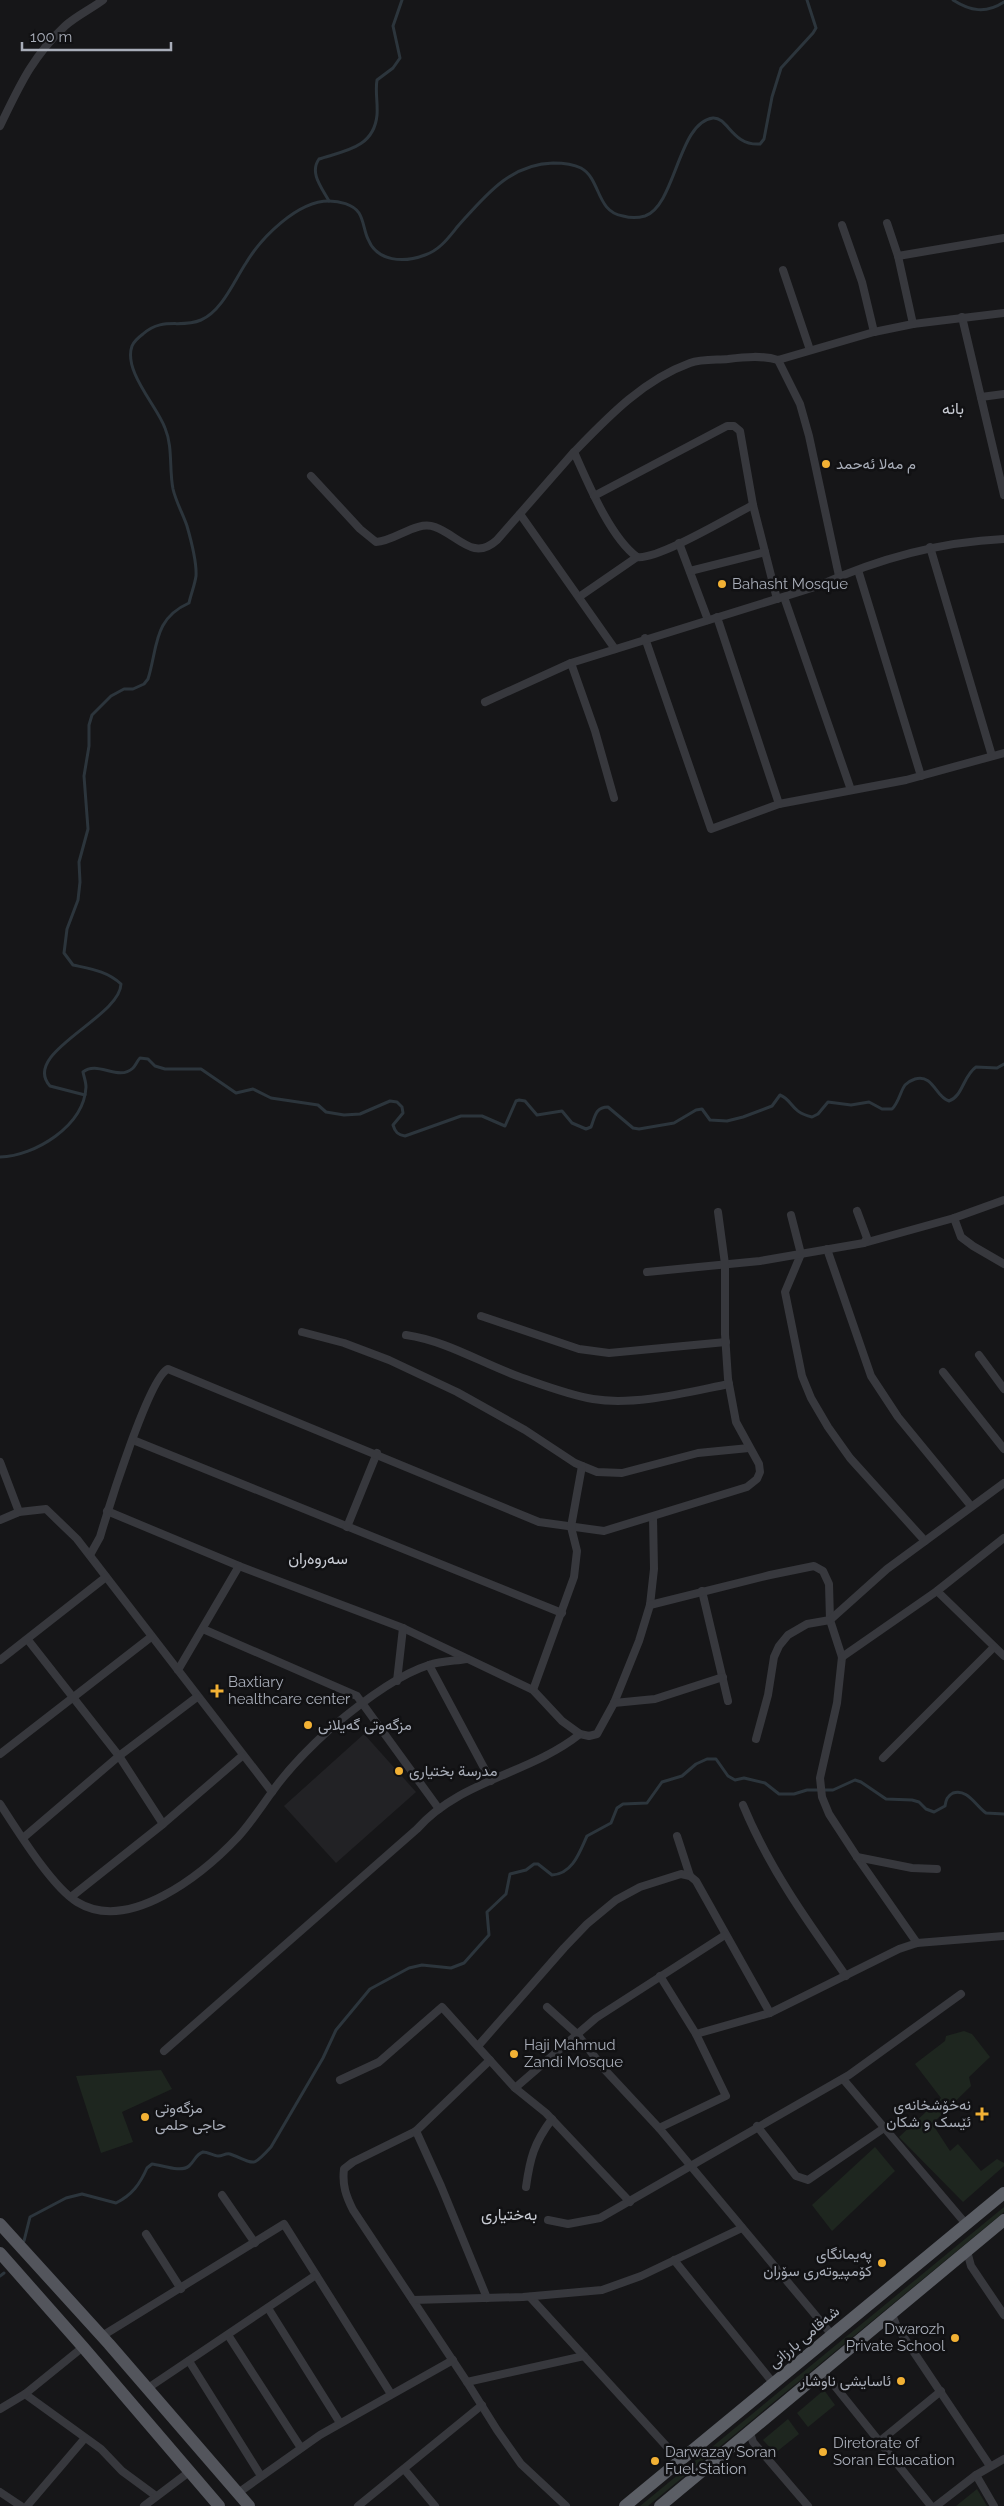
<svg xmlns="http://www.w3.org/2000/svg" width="1004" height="2506" font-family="Raleway,Vazirmatn,sans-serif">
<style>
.built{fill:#222225}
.green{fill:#1e261f}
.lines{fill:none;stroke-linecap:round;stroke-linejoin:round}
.stream{stroke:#2c353c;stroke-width:3}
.minor{stroke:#37383d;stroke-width:8}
.primary{stroke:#53555c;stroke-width:12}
.trunk{stroke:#5b5e65;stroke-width:12}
.poi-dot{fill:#f2b134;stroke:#111113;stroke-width:2}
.labels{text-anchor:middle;stroke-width:5;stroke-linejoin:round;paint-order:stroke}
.poi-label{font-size:15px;fill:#a8adb8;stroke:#111113;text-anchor:start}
.street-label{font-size:15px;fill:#a8adb8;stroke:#111113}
.neighbourhood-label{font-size:16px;fill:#c9ccd4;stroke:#111113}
</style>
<rect width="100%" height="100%" fill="#161618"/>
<path class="built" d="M364,1734L416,1792L336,1863L284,1806Z"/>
<g class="green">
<path d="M964,2031L972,2034L990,2057L969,2077L971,2086L935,2121V2128L950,2151L958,2144L981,2171L997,2159L1004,2163V2166L963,2202L899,2137L941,2098L915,2064L945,2041L946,2036Z"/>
<path d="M161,2070L172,2089L122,2112L133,2142L101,2153L76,2076Z"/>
<path d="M875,2147L895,2171L832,2231L812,2205Z"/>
<path d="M1004,2207V2212L648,2506H640Z"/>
<path d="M824,2390L835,2405L808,2427L797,2413Z"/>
<path d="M788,2419L799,2434L775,2453L763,2440Z"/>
<path d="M977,2489L987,2506H956Z"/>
</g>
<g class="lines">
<g class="stream">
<path d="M953,0C970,11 986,14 1004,2"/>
<path d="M329,201C322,188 309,173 319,159C344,151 374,148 377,115C378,103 375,91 377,80L393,68L400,58L393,26L402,0"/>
<path d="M85,1095L50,1086C20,1053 120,1018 121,984C107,971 91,969 73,965L64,953L67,929L78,900L80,882L79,862L88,829L84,776L89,746V725L92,715L111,696L124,689H133L144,684L148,679C158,647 153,619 189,603C191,594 195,584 196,576C197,561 191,540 187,526C183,514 176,502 173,489C169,469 173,447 165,428C157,406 123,371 132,346C134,341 139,337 143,334C163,316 180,329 201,320C222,311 234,281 246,263C261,238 297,201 329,201C339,201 353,204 359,213C364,221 364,231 368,239C377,262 404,263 425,255C440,250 449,237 458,226C485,196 510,164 553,163C562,163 573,164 581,168C601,179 596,212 623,216C630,218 638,218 645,216C676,205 678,122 713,118C728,117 732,146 760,144L764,139L772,97L781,68L813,33L816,28L807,0"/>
<path d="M0,1157C35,1156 84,1126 86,1087C86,1082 84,1077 83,1072C98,1060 118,1082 133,1068C136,1065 137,1061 140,1058L148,1059L155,1066L165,1069H201L236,1093L253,1089L271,1098L318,1105L326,1112L344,1115L360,1114L390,1101L397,1102L402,1107L403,1113L393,1125C395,1132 398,1135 405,1136L461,1116H482L505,1126L516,1101L519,1100L525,1101L537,1115L562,1111L572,1123L586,1129L591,1127C595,1117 595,1107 608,1107L633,1128L639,1129L674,1123L696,1110L702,1109L710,1120L727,1121L743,1117L772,1106L780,1095C793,1100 790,1112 812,1117L818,1114L828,1102L851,1105L869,1102L882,1109H892C899,1102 900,1092 905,1085C908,1082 912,1080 915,1079C934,1074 935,1097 949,1101C963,1096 963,1076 976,1067L997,1068L1004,1064"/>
<path d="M24,2241L30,2217L66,2198L82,2194L116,2203C132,2195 140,2184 147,2168L152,2164C162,2165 181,2173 189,2166C195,2161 195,2155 203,2152C208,2152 214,2156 218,2156C223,2156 225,2153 230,2154C255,2163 251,2169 271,2147L323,2058L336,2030L370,1989L409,1968L422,1965L451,1968L464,1963L489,1935L487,1912L506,1894L510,1874L526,1870L534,1864H538L552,1875C573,1874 580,1851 587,1836L611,1823L617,1808L623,1804L647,1803L662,1782L682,1776L696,1764L707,1759H716L728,1776L735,1780L744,1778L765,1783L779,1794H794L807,1790H833L855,1780L861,1782L886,1799L912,1800L919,1802L926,1809L934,1812L945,1806C946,1800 947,1796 953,1793C967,1788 976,1806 986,1813L1004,1814"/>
<path d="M0,2276L4,2273"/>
</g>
<g class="minor">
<path d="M0,126C19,87 32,57 65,26C76,16 91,9 103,0"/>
<path d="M887,223L898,256L913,324"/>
<path d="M842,225L862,282L874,332"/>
<path d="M898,256L1004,238"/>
<path d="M783,270L810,350"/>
<path d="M962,317L1004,495"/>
<path d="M778,360L800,404L809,436L839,576"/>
<path d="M981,397L1004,394"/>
<path d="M574,452C608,417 643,380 690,363C701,359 716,360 728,359C744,357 763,355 778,360L874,332L913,324L1004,313"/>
<path d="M311,476L360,529L376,542C396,541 416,520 435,527C458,535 473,562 497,540L574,452C588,483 610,537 637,557C658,560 731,516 753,505"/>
<path d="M594,496L727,426H734L740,431L753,505L777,599"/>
<path d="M520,514L615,649"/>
<path d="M679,543L708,620"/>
<path d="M930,547L992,756"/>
<path d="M858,570L921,776"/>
<path d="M690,571L765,552"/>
<path d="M579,597L637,557"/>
<path d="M784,597L851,790"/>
<path d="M717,617L779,804"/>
<path d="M645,638L711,829L779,804L906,780L1004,753"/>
<path d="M571,663L595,731L614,798"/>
<path d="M485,702L571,663L818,586C877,559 939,542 1004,539"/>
<path d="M791,1215L801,1254L785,1292L802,1376L811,1398L828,1427L850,1458L925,1541"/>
<path d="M954,1218L961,1237L973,1246L1004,1264"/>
<path d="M864,1243L954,1218L1004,1200"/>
<path d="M827,1249L871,1376L898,1417L971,1506"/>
<path d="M647,1272L760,1261L864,1243L867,1238L857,1211"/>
<path d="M481,1316L579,1349L609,1353L726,1342"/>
<path d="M302,1332L344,1343L389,1360L457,1392L525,1430L575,1463L597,1472L622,1473L698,1453L749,1448"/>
<path d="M406,1335C447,1341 481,1363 520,1377C543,1385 569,1395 593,1399C635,1406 688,1392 729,1384"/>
<path d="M979,1355L1004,1389"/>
<path d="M943,1372L1004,1449"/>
<path d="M133,1440L562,1613"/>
<path d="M0,1462L19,1512"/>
<path d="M107,1511L239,1566L403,1628L533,1690L562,1721L580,1734L589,1736L597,1734L614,1703L639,1641L650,1605L654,1569L653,1517"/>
<path d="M0,1520L19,1512L46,1509L77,1539L272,1792"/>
<path d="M347,1527L377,1453"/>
<path d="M90,1555L100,1537C108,1510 149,1377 168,1369L539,1522L604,1531L747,1487L757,1479L760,1472L759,1464L736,1422L728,1379L725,1334V1264L718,1212"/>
<path d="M702,1591L728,1701"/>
<path d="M937,1591L1004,1656"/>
<path d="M650,1605L770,1575L814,1566L823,1571L829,1584L830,1620L842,1657L837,1703L820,1778L822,1797L829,1814L857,1857L917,1943"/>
<path d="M203,1629L357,1696L439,1809"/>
<path d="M28,1640L119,1756L163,1824"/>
<path d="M842,1657L937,1591L1004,1538"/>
<path d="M0,1660L106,1577"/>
<path d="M429,1665L491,1781"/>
<path d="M178,1670L239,1566"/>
<path d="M397,1681L403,1628"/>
<path d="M533,1690L574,1577L577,1551L571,1527L582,1466"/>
<path d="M614,1703L655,1699L723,1677"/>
<path d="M756,1739L768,1695L774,1657L779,1646L788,1635L807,1624L830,1620L887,1569L1004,1483"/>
<path d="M0,1754L151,1637"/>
<path d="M883,1758L993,1648"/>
<path d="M0,1804C17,1830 52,1887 77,1902C129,1934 203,1874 238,1837C250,1824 261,1807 272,1792C288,1769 310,1747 331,1728C357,1706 397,1675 429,1665C441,1661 455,1661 467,1659"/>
<path d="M743,1805C769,1868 807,1921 846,1976"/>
<path d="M677,1836L690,1876"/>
<path d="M23,1838L119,1756L197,1697"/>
<path d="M857,1857L912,1868L937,1869"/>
<path d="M71,1897L163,1824L242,1756"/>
<path d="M547,2007L577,2034L605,2070L659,2128L832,2335"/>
<path d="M696,2034L770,2013L899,1949L917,1943L1004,1936"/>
<path d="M478,2046L564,1948L587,1924L616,1900L640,1887L681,1874L690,1876L696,1881L770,2013"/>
<path d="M164,2051L417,1829C460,1780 530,1774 580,1734"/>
<path d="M490,2060L416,2131L353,2162L344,2169C342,2185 346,2196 353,2210L467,2382L497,2430L521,2464L566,2506"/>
<path d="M843,2079L966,2224"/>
<path d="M340,2080L379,2062L442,2007L515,2088L546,2113L630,2202"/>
<path d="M515,2088L596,2018L725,1935"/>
<path d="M757,2126L796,2176L808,2180L884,2128"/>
<path d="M659,2128L726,2096L696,2034L660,1976"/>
<path d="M416,2131L441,2186L487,2298"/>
<path d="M526,2187C530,2158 534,2143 552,2119"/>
<path d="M222,2195L255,2243"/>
<path d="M548,2220L568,2224L600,2218L849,2075L961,1994"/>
<path d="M146,2234L181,2289"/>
<path d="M967,2251L971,2266L1004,2315"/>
<path d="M674,2260L774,2384"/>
<path d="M530,2297L680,2461"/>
<path d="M413,2300L523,2297L602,2290L641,2276L742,2228"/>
<path d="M268,2308L340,2423"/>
<path d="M891,2312L897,2327L990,2466"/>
<path d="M228,2335L301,2448"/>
<path d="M102,2336L284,2224L391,2394"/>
<path d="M189,2361L261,2476"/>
<path d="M822,2370L931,2506"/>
<path d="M467,2382L584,2356"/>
<path d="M148,2388L316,2275"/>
<path d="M25,2394L101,2449L122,2471L156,2496"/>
<path d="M0,2409L25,2394L83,2347"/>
<path d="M749,2430L753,2442L808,2506"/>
<path d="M880,2441L941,2391"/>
<path d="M404,2469L435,2506"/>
<path d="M976,2475L994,2506"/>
<path d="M0,2492L21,2506"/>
<path d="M238,2493L320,2435L453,2360"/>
<path d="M27,2506L85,2438"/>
<path d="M144,2506L189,2472"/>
<path d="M358,2506L482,2405"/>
<path d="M936,2506L976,2475L1004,2459"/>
</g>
<g class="primary">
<path d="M0,2224L109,2344L249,2506"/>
<path d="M0,2253L83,2347L219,2506"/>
</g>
<g class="trunk">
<path d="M625,2506L1004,2193"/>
<path d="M660,2506L1004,2220"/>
</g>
</g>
<g class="poi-dot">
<circle cx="826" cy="464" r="5"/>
<circle cx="722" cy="584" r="5"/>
<path d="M214.5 1683.5h5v5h5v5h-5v5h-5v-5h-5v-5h5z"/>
<circle cx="308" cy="1725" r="5"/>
<circle cx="399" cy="1771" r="5"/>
<circle cx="514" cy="2054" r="5"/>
<path d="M979.5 2106.5h5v5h5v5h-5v5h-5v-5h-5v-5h5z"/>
<circle cx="145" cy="2117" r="5"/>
<circle cx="882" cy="2263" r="5"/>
<circle cx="955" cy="2338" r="5"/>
<circle cx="901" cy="2381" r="5"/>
<circle cx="823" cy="2452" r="5"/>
<circle cx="655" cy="2461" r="5"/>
</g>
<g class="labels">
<g class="poi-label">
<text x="836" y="469">م مەلا ئەحمد</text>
<text x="732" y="589">Bahasht Mosque</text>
<text x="228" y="1687">Baxtiary<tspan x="228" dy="17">healthcare center</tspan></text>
<text x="318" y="1730">مزگەوتی گەیلانی</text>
<text x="409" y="1776">مدرسة بختيارى</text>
<text x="524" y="2050">Haji Mahmud<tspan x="524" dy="17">Zandi Mosque</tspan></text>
<text x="971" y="2110" text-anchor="end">نەخۆشخانەی<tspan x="971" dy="17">ئێسک و شکان</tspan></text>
<text x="155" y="2113">مزگەوتی<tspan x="155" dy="17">حاجی حلمی</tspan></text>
<text x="872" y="2259" text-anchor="end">پەیمانگای<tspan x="872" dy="17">کۆمپیوتەری سۆران</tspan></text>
<text x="945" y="2334" text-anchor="end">Dwarozh<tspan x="945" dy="17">Private School</tspan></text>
<text x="891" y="2386" text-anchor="end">ئاسایشی ناوشار</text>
<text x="833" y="2448">Diretorate of<tspan x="833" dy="17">Soran Eduacation</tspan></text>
<text x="665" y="2457">Darwazay Soran<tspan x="665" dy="17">Fuel Station</tspan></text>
</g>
<g class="street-label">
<text transform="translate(804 2337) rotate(-40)" y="5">شەقامی بارزانی</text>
</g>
<g class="neighbourhood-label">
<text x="953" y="414">بانە</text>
<text x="318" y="1564">سەروەران</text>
<text x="509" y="2220">بەختیاری</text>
</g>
</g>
<path d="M22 42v8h149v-8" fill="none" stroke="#a8adb8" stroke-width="2.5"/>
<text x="30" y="42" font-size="15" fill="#a8adb8" stroke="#111113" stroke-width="4" paint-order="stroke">100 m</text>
</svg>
